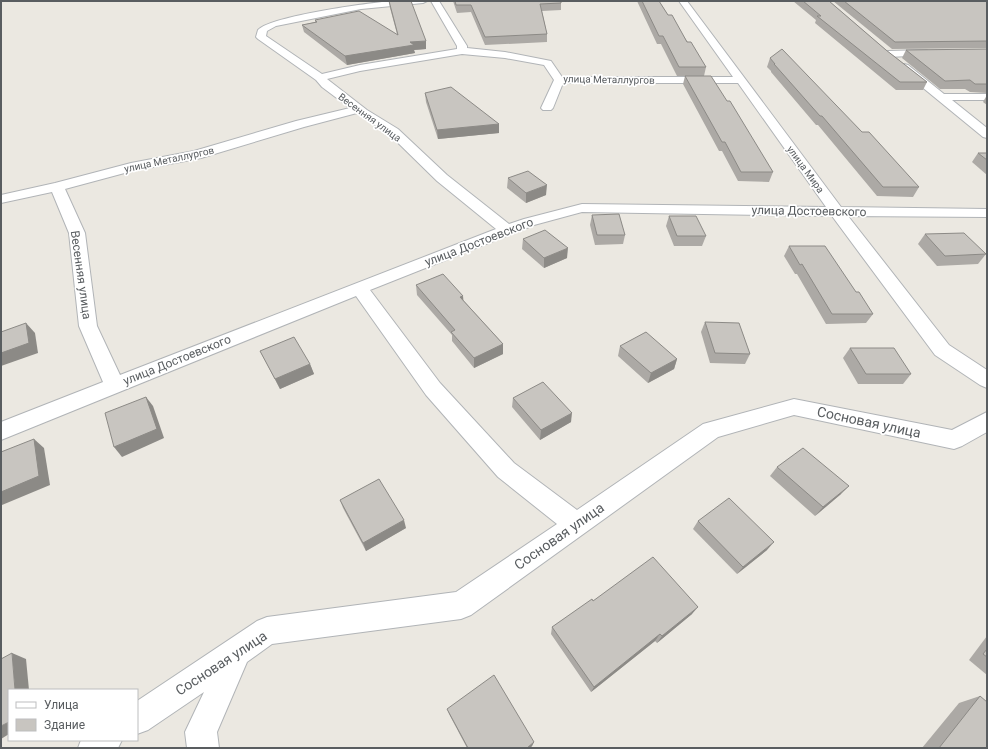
<svg xmlns="http://www.w3.org/2000/svg" width="988" height="749" font-family="Roboto,sans-serif">
<style>
.lines{fill:none;stroke-linecap:round;stroke-linejoin:round}
.minor-casing{stroke:#b1b4b7;stroke-width:2}
.minor{fill:#fff;fill-rule:evenodd}
.wall{fill:#aca9a5}
.shaded-wall{fill:#8c8a86}
.building{fill:#c8c5c0;stroke:#8c8a86}
.labels{text-anchor:middle;stroke-width:3.5;stroke-linejoin:round;paint-order:stroke}
.far-street-label{font-size:10px;fill:#595d60;stroke:#fff}
.street-label{font-size:12px;fill:#595d60;stroke:#fff}
.near-street-label{font-size:14px;fill:#595d60;stroke:#fff}
</style>
<rect width="100%" height="100%" fill="#ebe8e1"/>
<g class="lines">
<defs>
<g id="minor">
<path d="M392,1H427L423,3L361,9L276,26L267,31L266,36L322,74L360,65L457,49V46L431,1H439L467,46V48L505,52L551,61L562,77H733L679,1H687L841,207L987,209V217L848,216L949,345L987,370V388L980,385L935,355L832,216L582,212L534,225L370,290L440,383L514,463L577,510L703,424L794,399L952,430L987,412V432L962,446L954,449L794,415L718,437L471,615L461,619L272,644L247,662L217,732L219,748H187L185,732L204,692L148,730L137,734V701L257,621L267,617L456,592L557,524L498,477L426,395L356,296L1,440V422L103,382L79,326L69,233L52,192L1,203V195L55,183L131,163L194,151L296,121L350,108L322,87L316,80L258,39L256,37L258,30C271,16 369,3 392,1ZM462,54L505,58L544,65L554,80L541,108L543,110H551L553,108L563,83H738L826,207L582,204L524,219L509,224L447,175L398,129L367,110L327,79L360,71ZM357,113L390,135L437,181L496,229L120,375L97,326L85,233L65,189L132,171L201,158L304,127Z"/>
<path d="M927,50L932,53L931,55L888,57L883,54L888,51Z"/>
<path d="M904,64L908,65L944,94H987V100H952L987,128V138L983,137L900,69L899,67L900,65Z"/>
<path d="M81,740H122L118,748H78Z"/>
</g>
</defs>
<use href="#minor" class="minor-casing"/>
<use href="#minor" class="minor"/>
</g>
<g class="wall">
<path d="M389,1L426,41V49L414,50L415,53L347,65L304,32L302,25L315,22V20L397,34L390,8Z"/>
<path d="M453,1H561V10L542,11L547,34V42L485,45L471,12L457,13Z"/>
<path d="M637,1H659L668,15L706,67L704,76H677L661,44H657Z"/>
<path d="M793,1H829L886,50L927,82L923,90H896L815,23L816,20Z"/>
<path d="M833,1H987V48L892,49Z"/>
<path d="M987,49V93L970,92L965,89H940L902,58L906,50Z"/>
<path d="M770,58L862,132L919,187L913,197L877,196L818,125H816L771,72V71L767,67Z"/>
<path d="M685,76L727,101L773,172L769,182L738,181L722,151H719L683,84Z"/>
<path d="M425,93L499,124V133L438,139L426,102Z"/>
<path d="M987,95V105L983,102Z"/>
<path d="M978,153H987V175L972,162Z"/>
<path d="M508,178L546,195L526,203L507,188Z"/>
<path d="M592,215L625,235L623,244L595,245L590,225Z"/>
<path d="M669,216L706,236L702,246H674L666,226Z"/>
<path d="M925,234L986,254L978,264L937,266L918,244Z"/>
<path d="M523,239L567,258L544,268L522,249Z"/>
<path d="M789,246L873,314L866,323L826,324L797,274H795L784,256Z"/>
<path d="M416,285L464,301L503,344V354L474,368L452,341V335L417,295Z"/>
<path d="M705,322L750,354L745,364L710,363L701,332Z"/>
<path d="M620,346L677,359L674,369L648,383L618,356Z"/>
<path d="M850,348L911,374L903,384H858L843,358Z"/>
<path d="M260,351L310,364L314,374L280,389Z"/>
<path d="M513,398L571,422L540,440L512,407Z"/>
<path d="M777,467L841,494L815,516L770,476Z"/>
<path d="M340,500L406,528L366,551L343,508Z"/>
<path d="M698,521L767,550L737,574L693,529Z"/>
<path d="M593,601L692,614L657,643L655,641L591,692L551,634L552,627Z"/>
<path d="M987,636V675L969,660Z"/>
<path d="M980,696L987,748H922L959,703Z"/>
<path d="M447,709L534,742L532,746L530,748H467L449,714Z"/>
</g>
<g class="shaded-wall">
<path d="M426,41V49L414,50L415,53L347,65L345,56L410,42Z"/>
<path d="M499,124V133L438,139L437,130Z"/>
<path d="M547,185L546,195L526,203V193Z"/>
<path d="M568,248L567,258L544,268V258Z"/>
<path d="M463,296L464,306L460,297Z"/>
<path d="M26,323L35,333L38,353L1,366V353Z"/>
<path d="M503,344V354L474,368V358Z"/>
<path d="M677,359L674,369L648,383L651,373Z"/>
<path d="M310,364L314,374L280,389L275,379Z"/>
<path d="M146,397L153,406L164,438L122,457L114,447Z"/>
<path d="M572,413L571,422L540,440L541,430Z"/>
<path d="M34,439L44,448L50,485L2,505L1,504V492Z"/>
<path d="M849,486L841,494L815,516L823,507Z"/>
<path d="M404,520L406,528L366,551L363,543Z"/>
<path d="M774,542L767,550L737,574L743,567Z"/>
<path d="M698,607L692,614L657,643L662,636Z"/>
<path d="M660,634L655,641L591,692L594,687Z"/>
<path d="M12,653L26,659L29,690H15Z"/>
<path d="M9,722V734L1,739V726Z"/>
<path d="M534,742L532,746L530,748H527Z"/>
</g>
<g class="building">
<path d="M389,1H411L426,41L410,42L414,45L345,56L302,25L317,22L315,20L359,11L398,35Z"/>
<path d="M455,1H561V3L540,4L547,34L485,37L471,5H456Z"/>
<path d="M642,1H659L668,15H672L687,42H691L706,67H679L663,36H659Z"/>
<path d="M803,1H829L886,50L927,82H900L817,16H821Z"/>
<path d="M844,1H987V41L895,42Z"/>
<path d="M782,49L862,132H869L919,187H883L822,116H820L774,64H775L770,58Z"/>
<path d="M987,49V84H975L970,80L945,81L906,50Z"/>
<path d="M685,76H711L727,101H730L773,172H741L725,142H722Z"/>
<path d="M451,87L499,124L437,130L425,93Z"/>
<path d="M978,153H987V160Z"/>
<path d="M528,171L547,185L526,193L508,178Z"/>
<path d="M619,214L625,235H597L592,215Z"/>
<path d="M669,216H696L706,236H677Z"/>
<path d="M545,230L568,248L544,258L523,239Z"/>
<path d="M964,233L986,254L945,256L925,234Z"/>
<path d="M789,246H825L856,292H859L873,314H832L802,264L800,265Z"/>
<path d="M443,274L463,296L460,297L503,344L474,358L451,332L455,330L416,285Z"/>
<path d="M705,322L739,323L750,354L715,353Z"/>
<path d="M26,323L29,343L1,353V332Z"/>
<path d="M646,332L677,359L651,373L620,346Z"/>
<path d="M294,337L310,364L275,379L260,351Z"/>
<path d="M850,348H894L911,374H866Z"/>
<path d="M543,382L572,413L541,430L513,398Z"/>
<path d="M146,397L157,429L114,447L105,413Z"/>
<path d="M34,439L39,476L1,492V452Z"/>
<path d="M803,448L849,486L823,507L777,467Z"/>
<path d="M379,479L404,520L363,543L340,500Z"/>
<path d="M729,498L774,542L743,567L698,521Z"/>
<path d="M653,557L698,607L662,636L660,634L594,687L552,627L592,599L593,601Z"/>
<path d="M987,649V657L983,654Z"/>
<path d="M12,653L15,690H9V722L1,726V659Z"/>
<path d="M494,675L534,742L527,748H468L447,709Z"/>
<path d="M980,696L987,702V748H939Z"/>
</g>
<g class="labels">
<g class="far-street-label">
<text transform="translate(609 79) rotate(1)" y="4">улица Металлургов</text>
<text transform="translate(370 117) rotate(36)" y="4">Весенняя улица</text>
<text transform="translate(169 159) rotate(-12)" y="4">улица Металлургов</text>
<text transform="translate(806 169) rotate(54)" y="4">улица Мира</text>
</g>
<g class="street-label">
<text transform="translate(809 211) rotate(1)" y="4">улица Достоевского</text>
<text transform="translate(479 242) rotate(-21)" y="4">улица Достоевского</text>
<text transform="translate(81 275) rotate(82)" y="4">Весенняя улица</text>
<text transform="translate(177 360) rotate(-22)" y="4">улица Достоевского</text>
</g>
<g class="near-street-label">
<text transform="translate(869 422) rotate(12)" y="5">Сосновая улица</text>
<text transform="translate(559 536) rotate(-35)" y="5">Сосновая улица</text>
<text transform="translate(221 663) rotate(-33)" y="5">Сосновая улица</text>
</g>
</g>
<rect width="988" height="749" fill="none" stroke="#595d60" stroke-width="4"/>
<rect x="8" y="689" width="130" height="52" fill="#ffffff" stroke="#bdbebf"/>
<rect x="16" y="702" width="20" height="6" fill="#ffffff" stroke="#bdbebf"/>
<text x="44" y="709" font-size="12" fill="#595d60">Улица</text>
<rect x="16" y="719" width="20" height="12" fill="#c8c5c0" stroke="#bdbebf"/>
<text x="44" y="729" font-size="12" fill="#595d60">Здание</text>
</svg>
